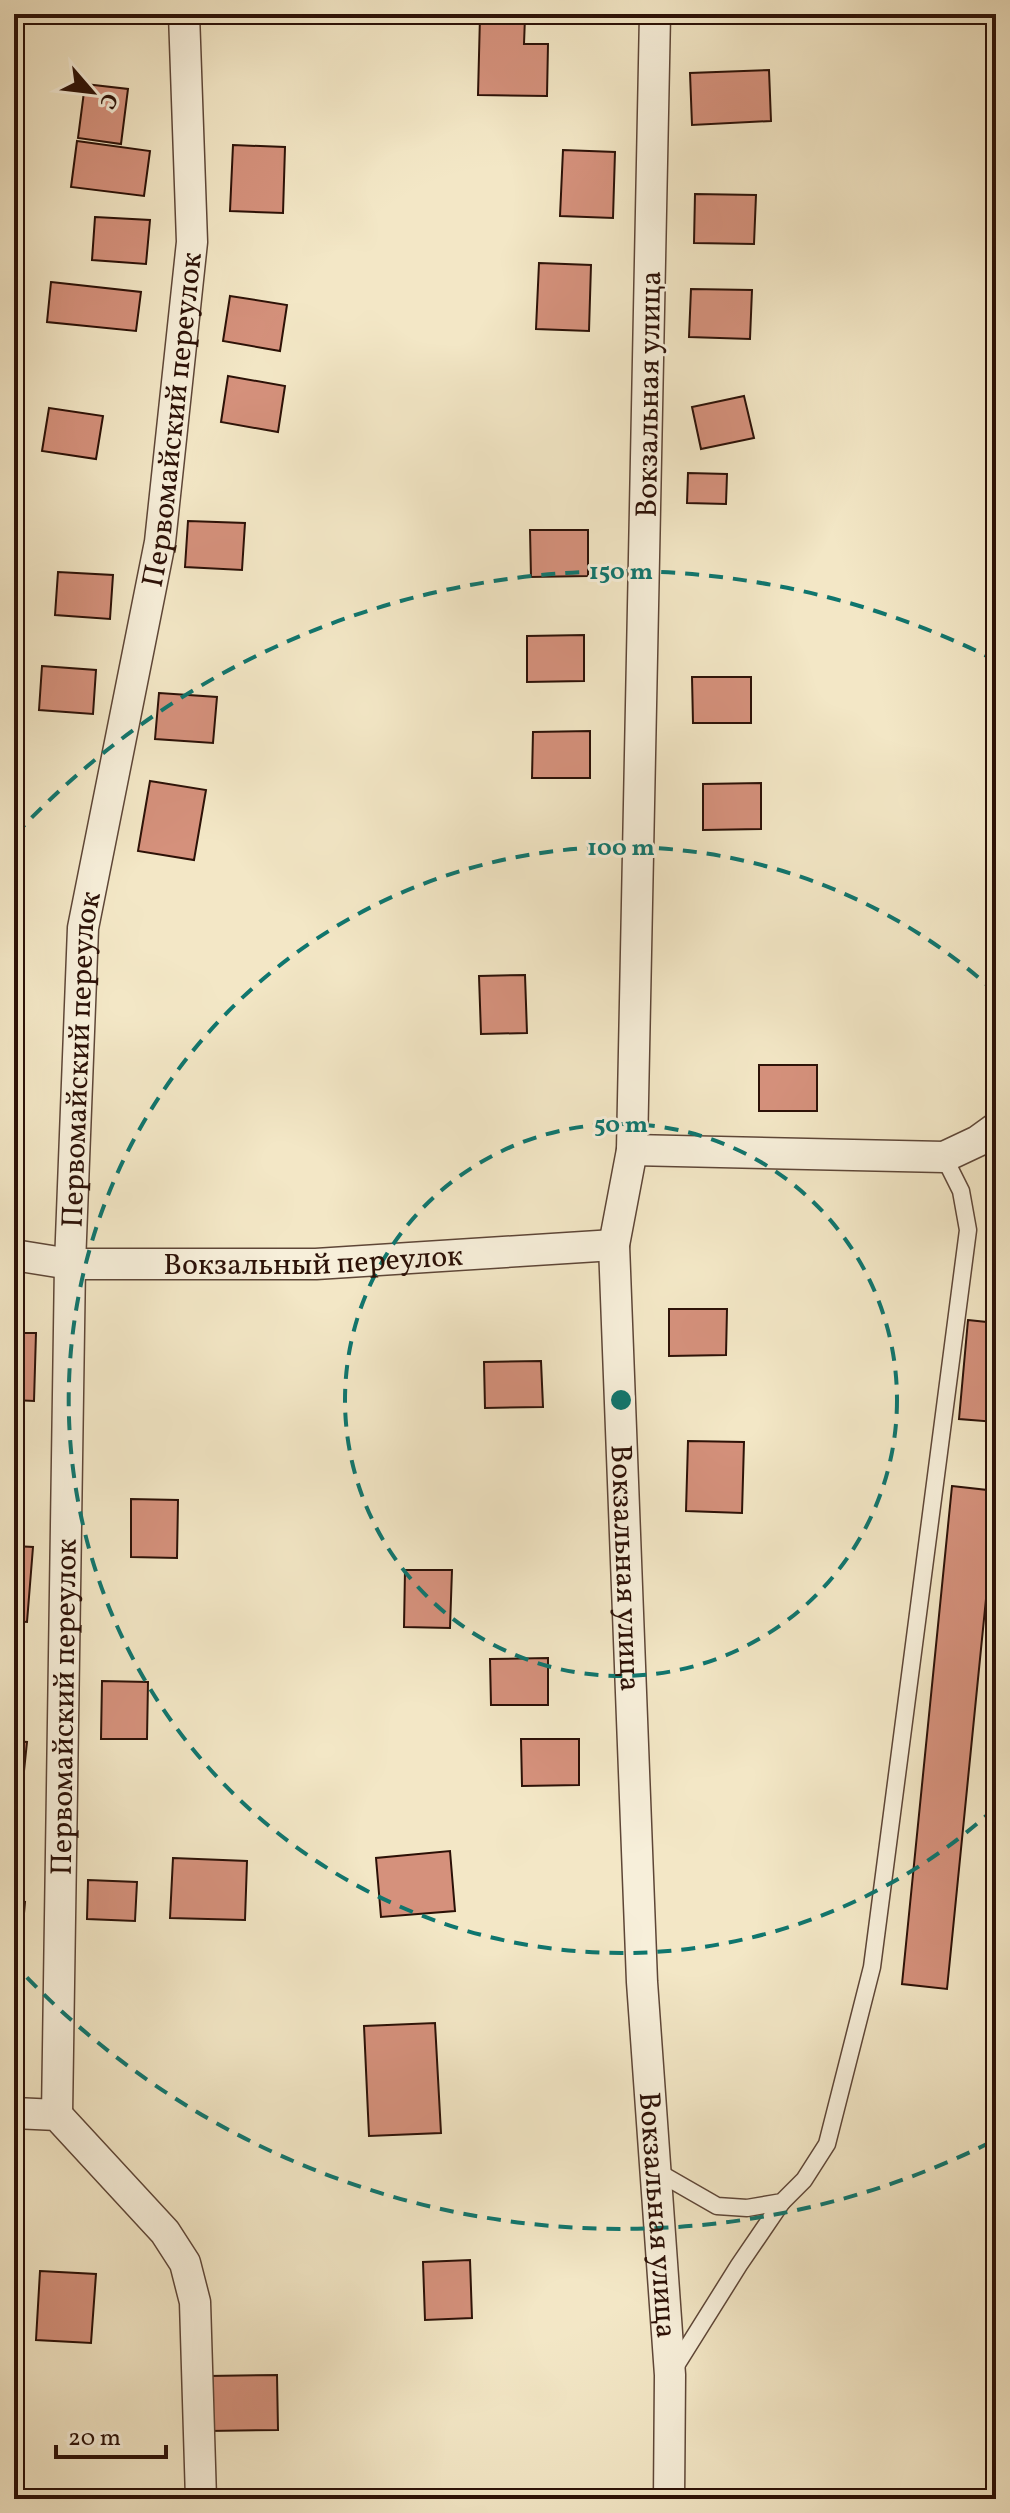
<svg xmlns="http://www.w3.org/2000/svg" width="1010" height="2513" font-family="Vollkorn,serif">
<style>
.building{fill:#d5917c;stroke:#2c1107;stroke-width:2}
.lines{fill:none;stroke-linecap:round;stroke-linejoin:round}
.lane-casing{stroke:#5e4637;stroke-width:19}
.street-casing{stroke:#5e4637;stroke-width:33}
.lane{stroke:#f7efda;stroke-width:16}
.street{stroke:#f7efda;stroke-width:30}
.ring{fill:none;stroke:#0f766e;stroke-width:4;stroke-dasharray:14 10}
.labels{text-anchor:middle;stroke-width:6;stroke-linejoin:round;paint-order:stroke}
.street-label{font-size:30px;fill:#2c1107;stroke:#f7efda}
.centre{fill:#0f766e;stroke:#f7efda;stroke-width:4}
.ring-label{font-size:24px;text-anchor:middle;font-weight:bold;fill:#0f766e;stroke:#f7efda;stroke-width:6;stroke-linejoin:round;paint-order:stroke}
</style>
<rect width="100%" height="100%" fill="#f3e7c6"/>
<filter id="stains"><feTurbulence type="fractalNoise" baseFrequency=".0025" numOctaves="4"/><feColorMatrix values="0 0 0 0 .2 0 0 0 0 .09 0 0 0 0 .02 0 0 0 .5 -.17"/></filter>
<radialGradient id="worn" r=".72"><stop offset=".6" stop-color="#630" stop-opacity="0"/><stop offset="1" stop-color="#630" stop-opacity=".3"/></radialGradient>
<g class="building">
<path d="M480,16L525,17L524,44H548L547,96L478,95Z"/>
<path d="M769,70L771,121L692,125L690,73Z"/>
<path d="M85,84L128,89L121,144L78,138Z"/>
<path d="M77,141L150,151L144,196L71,187Z"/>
<path d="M233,145L285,147L283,213L230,211Z"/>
<path d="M563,150L615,152L613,218L560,216Z"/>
<path d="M695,194L756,195L754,244L694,243Z"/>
<path d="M95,217L150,220L146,264L92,260Z"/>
<path d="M539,263L591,265L589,331L536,329Z"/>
<path d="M51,282L141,292L136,331L47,322Z"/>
<path d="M691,289L752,290L750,339L689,337Z"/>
<path d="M230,296L287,305L280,351L223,341Z"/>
<path d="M228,376L285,386L278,432L221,422Z"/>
<path d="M744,396L754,438L701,449L692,407Z"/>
<path d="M49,408L103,416L96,459L42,451Z"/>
<path d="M688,473L727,474L726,504L687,503Z"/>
<path d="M188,521L245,523L242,570L185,567Z"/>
<path d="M530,530H588V576L531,577Z"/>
<path d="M58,572L113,575L110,619L55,615Z"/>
<path d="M584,635V681L527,682V636Z"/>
<path d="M42,666L96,670L93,714L39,710Z"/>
<path d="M692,677H751V723H693Z"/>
<path d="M159,693L217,697L213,743L155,739Z"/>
<path d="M590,731V778H532L533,732Z"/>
<path d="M150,781L206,790L194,860L138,851Z"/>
<path d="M761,783V829L703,830V784Z"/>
<path d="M525,975L527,1033L481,1034L479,976Z"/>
<rect x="759" y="1065" width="58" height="46"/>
<path d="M669,1309H727L726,1355L669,1356Z"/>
<path d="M968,1320L996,1323V1422L959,1419Z"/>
<path d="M14,1333H36L34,1401L14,1400Z"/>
<path d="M541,1361L543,1407L485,1408L484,1362Z"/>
<path d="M688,1441L744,1442L742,1513L686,1511Z"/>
<path d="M952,1486L996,1491V1499L947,1989L902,1984Z"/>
<path d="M131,1499L178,1500L177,1558L131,1557Z"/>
<path d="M14,1546L33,1547L27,1622L14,1621Z"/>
<path d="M405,1570H452L450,1628L404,1627Z"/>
<path d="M548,1658V1705H491L490,1659Z"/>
<path d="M102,1681L148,1682L147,1739H101Z"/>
<path d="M521,1739H579V1785L522,1786Z"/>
<path d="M14,1741L27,1742L21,1800L14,1799Z"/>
<path d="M450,1851L455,1911L381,1917L376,1858Z"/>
<path d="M173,1858L247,1861L245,1920L170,1918Z"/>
<path d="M88,1880L137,1882L135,1921L87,1919Z"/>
<path d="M14,1901L25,1902L20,1959H14Z"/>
<path d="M435,2023L441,2133L369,2136L364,2026Z"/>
<path d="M470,2260L472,2318L425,2320L423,2262Z"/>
<path d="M40,2271L96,2274L91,2343L36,2340Z"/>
<path d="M277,2375L278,2430L208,2431V2376Z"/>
</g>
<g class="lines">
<defs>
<g id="lane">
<path d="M656,2171L717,2206L747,2208L782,2202L804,2180L827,2144L872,1967L968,1230L961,1191L944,1157"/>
<path d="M672,2372L739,2265L782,2202"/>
</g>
<g id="street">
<path id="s1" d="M655,14L632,1150L614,1245L642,1982L670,2375L669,2499"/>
<path d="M632,1150L944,1157L978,1141L996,1128"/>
<path id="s2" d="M14,1255L70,1264H316L614,1245"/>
<path d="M14,2113L57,2115L165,2232L185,2263L195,2302L201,2499"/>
<path id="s3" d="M57,2115L70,1264L83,928L160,542L192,242L184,14"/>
</g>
</defs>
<use href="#lane" class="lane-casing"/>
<use href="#street" class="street-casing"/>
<use href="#lane" class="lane"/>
<use href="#street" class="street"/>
</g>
<g class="ring">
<circle cx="621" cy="1400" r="276"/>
<path d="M995 1808A553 553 0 1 1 995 992"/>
<path d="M991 2142A829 829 0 0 1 15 1965M15 835A829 829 0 0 1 991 658"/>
</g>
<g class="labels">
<g class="street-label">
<text transform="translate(648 394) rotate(-89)" y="10">Вокзальная улица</text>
<text dy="10" stroke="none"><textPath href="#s3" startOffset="1704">Первомайский переулок</textPath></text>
<text dy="10" stroke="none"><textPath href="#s3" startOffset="1056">Первомайский переулок</textPath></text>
<text dy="10" stroke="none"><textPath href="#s2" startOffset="300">Вокзальный переулок</textPath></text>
<text dy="10" stroke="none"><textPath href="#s1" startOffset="1556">Вокзальная улица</textPath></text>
<text dy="10" stroke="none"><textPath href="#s3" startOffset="408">Первомайский переулок</textPath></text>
<text dy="10" stroke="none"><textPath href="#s1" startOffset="2204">Вокзальная улица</textPath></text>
</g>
</g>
<circle cx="621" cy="1400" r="12" class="centre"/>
<g class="ring-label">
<text x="621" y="579">150 m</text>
<text x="621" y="855">100 m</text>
<text x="621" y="1132">50 m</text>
</g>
<rect width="1010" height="2513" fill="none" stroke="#f3e7c6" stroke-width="48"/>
<rect x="16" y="16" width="978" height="2481" fill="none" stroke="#2c1107" stroke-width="4"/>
<rect x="24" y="24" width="962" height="2465" fill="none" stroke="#2c1107" stroke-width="2"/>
<g transform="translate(92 92) rotate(118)" stroke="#f7efda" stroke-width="6" paint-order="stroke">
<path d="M0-6L14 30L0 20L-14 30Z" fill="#2c1107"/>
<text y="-12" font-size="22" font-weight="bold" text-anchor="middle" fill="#2c1107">С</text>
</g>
<path d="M56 2445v12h110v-12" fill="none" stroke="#2c1107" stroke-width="4"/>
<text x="68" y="2445" font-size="24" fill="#2c1107" stroke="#f7efda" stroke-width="6" paint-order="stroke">20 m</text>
<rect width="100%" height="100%" filter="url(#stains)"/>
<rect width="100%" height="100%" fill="url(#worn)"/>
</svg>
